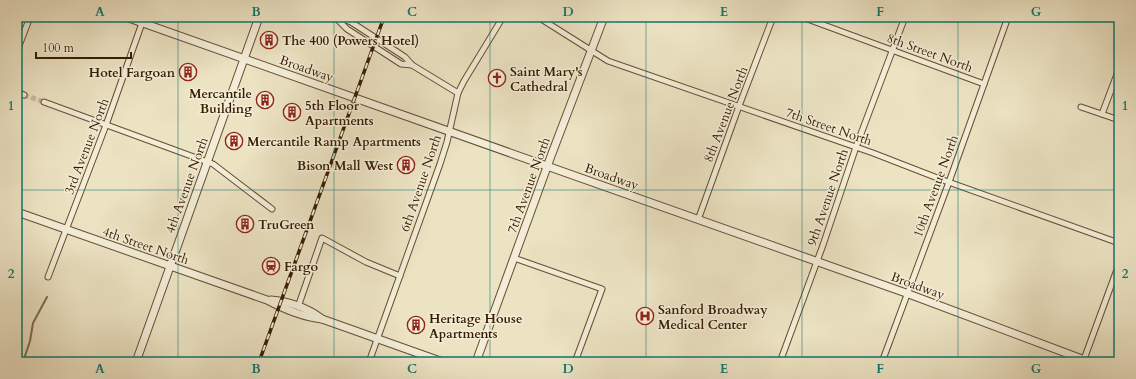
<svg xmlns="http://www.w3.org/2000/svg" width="1136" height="379" font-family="Cardo,serif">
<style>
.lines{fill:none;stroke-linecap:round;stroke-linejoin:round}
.stream{stroke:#7e6c4d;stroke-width:2}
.minor-tunnel{stroke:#c8bb9c;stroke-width:5;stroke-dasharray:5 2.5;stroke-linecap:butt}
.minor-casing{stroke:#644e31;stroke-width:7}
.tertiary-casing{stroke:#644e31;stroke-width:9}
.minor{stroke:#f3edd8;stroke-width:5}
.tertiary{stroke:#f3edd8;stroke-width:7}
.rail-casing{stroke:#371d00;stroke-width:3.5}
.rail{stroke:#f3edd8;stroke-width:2;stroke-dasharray:6;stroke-linecap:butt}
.grid{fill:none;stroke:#0f766e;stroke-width:1;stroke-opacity:0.55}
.labels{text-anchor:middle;stroke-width:3;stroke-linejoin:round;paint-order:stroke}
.poi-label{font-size:13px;font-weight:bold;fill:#371d00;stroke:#f3edd8;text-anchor:start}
.street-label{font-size:13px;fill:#371d00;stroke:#f3edd8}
.neatline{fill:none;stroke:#0f766e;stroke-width:1.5}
.grid-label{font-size:13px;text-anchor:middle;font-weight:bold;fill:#0f766e}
</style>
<rect width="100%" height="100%" fill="#ece3c3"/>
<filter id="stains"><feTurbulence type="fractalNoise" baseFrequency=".005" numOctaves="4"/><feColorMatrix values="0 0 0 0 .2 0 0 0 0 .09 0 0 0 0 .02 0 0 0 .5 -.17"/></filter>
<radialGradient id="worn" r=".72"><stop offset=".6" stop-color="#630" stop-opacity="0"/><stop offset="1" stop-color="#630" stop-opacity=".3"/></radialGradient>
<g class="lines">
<path class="stream" d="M23,362L30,341L33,323L47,297"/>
<path class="minor-tunnel" d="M24,95L44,102"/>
<defs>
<g id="minor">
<path d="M337,17L351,22L405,57L412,65L458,93"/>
<path d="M538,17L608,61L873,153L940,179L1119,243"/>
<path d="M802,17L984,84"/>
<path d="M337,19L347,29L401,64L412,65"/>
<path d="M17,51L30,17"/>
<path d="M17,92L24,95"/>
<path d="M44,102L213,164L272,209"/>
<path d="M1081,107L1119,120"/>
<path d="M1102,114L1119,69"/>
<path d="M698,220L739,106L773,17"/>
<path d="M514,258L602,289L575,362"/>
<path d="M48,277L106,125L142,23"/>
<path d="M298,307L322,238L366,262L400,276"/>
<path d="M369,362L440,164L447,142L458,93L464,81L503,17"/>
<path d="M780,362L823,245L856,147L905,17"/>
<path d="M882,362L949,182L1008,17"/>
<path d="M1083,362L1119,264"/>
</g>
<g id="tertiary">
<path d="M126,17L906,293L1090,362"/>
<path d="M17,212L267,300C284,309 303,317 322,319L443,362"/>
<path d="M271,300C288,301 308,308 322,319"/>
<path d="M136,362L259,17"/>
<path d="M476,362L551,156L604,17"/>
</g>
</defs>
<use href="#minor" class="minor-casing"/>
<use href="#tertiary" class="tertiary-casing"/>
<use href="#minor" class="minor"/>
<use href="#tertiary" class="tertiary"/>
<defs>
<path id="rail" d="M259,362L384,17"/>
</defs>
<use href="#rail" class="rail-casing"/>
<use href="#rail" class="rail"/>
</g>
<path class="grid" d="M178,17V362M334,17V362M490,17V362M646,17V362M802,17V362M958,17V362M17,190H1119"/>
<defs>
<symbol id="building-ring" viewBox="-11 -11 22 22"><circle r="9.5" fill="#f3edd8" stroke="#8f2418" stroke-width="1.5"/><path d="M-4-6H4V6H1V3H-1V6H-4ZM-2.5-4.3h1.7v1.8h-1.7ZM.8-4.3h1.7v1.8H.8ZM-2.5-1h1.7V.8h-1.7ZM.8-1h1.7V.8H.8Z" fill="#8f2418"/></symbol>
<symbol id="church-ring" viewBox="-11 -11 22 22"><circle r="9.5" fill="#f3edd8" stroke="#8f2418" stroke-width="1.5"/><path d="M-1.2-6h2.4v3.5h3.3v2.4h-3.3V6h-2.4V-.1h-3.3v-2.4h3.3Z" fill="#8f2418"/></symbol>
<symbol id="station-ring" viewBox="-11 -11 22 22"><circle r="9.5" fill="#f3edd8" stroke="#8f2418" stroke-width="1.5"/><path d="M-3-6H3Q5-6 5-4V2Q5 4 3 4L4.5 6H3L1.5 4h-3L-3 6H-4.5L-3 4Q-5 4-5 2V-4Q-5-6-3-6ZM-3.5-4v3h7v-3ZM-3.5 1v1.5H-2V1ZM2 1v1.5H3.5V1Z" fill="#8f2418"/></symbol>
<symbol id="hospital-ring" viewBox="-11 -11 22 22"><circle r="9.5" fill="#f3edd8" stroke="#8f2418" stroke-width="1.5"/><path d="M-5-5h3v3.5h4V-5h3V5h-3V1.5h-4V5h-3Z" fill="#8f2418"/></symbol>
</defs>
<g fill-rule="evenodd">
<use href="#building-ring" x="259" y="30" width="20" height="20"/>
<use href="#building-ring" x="178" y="62" width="20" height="20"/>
<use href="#church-ring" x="487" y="68" width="20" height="20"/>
<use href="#building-ring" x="255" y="90" width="20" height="20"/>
<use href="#building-ring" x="282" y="102" width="20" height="20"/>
<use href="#building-ring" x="224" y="131" width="20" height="20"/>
<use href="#building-ring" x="396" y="155" width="20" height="20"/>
<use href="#building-ring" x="235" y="214" width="20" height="20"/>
<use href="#station-ring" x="261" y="256" width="20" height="20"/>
<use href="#hospital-ring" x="635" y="306" width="20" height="20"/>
<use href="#building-ring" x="406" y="315" width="20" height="20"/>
</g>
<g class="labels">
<g class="poi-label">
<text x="282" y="45">The 400 (Powers Hotel)</text>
<text x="510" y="76">Saint Mary's<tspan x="510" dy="15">Cathedral</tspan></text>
<text x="175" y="77" text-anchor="end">Hotel Fargoan</text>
<text x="252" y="98" text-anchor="end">Mercantile<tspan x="252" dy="15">Building</tspan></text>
<text x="305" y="110">5th Floor<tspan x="305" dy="15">Apartments</tspan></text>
<text x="247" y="146">Mercantile Ramp Apartments</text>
<text x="393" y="170" text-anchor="end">Bison Mall West</text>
<text x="258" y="229">TruGreen</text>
<text x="284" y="271">Fargo</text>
<text x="658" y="314">Sanford Broadway<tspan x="658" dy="15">Medical Center</tspan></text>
<text x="429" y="323">Heritage House<tspan x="429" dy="15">Apartments</tspan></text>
</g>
<g class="street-label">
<text transform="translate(930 52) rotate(20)" y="5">8th Street North</text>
<text transform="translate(307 68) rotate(19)" y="5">Broadway</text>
<text transform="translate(725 114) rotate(-69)" y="5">8th Avenue North</text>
<text transform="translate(829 126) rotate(19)" y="5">7th Street North</text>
<text transform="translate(86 146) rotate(-69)" y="5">3rd Avenue North</text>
<text transform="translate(612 176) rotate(19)" y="5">Broadway</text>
<text transform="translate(420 183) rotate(-71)" y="5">6th Avenue North</text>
<text transform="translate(186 185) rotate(-70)" y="5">4th Avenue North</text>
<text transform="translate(528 185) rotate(-70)" y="5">7th Avenue North</text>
<text transform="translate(935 186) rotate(-70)" y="5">10th Avenue North</text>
<text transform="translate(827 197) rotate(-71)" y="5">9th Avenue North</text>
<text transform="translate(146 245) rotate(19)" y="5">4th Street North</text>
<text transform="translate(918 285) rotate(20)" y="5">Broadway</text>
</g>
</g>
<rect width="1136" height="379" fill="none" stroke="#ece3c3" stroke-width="44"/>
<path d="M36 52v6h95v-6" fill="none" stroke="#371d00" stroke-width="2"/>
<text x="42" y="52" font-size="12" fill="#371d00" stroke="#f3edd8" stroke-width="3" paint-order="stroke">100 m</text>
<rect x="22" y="22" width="1092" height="335" class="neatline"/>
<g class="grid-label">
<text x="100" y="16">A</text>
<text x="256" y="16">B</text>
<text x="412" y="16">C</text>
<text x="568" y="16">D</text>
<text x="724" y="16">E</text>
<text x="880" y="16">F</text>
<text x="1036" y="16">G</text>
<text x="11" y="110">1</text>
<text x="1125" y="110">1</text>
<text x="11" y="278">2</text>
<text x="1125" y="278">2</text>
<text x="100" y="373">A</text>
<text x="256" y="373">B</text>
<text x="412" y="373">C</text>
<text x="568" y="373">D</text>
<text x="724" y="373">E</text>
<text x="880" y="373">F</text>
<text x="1036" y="373">G</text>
</g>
<rect width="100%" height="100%" filter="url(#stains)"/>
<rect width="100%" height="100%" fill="url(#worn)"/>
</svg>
